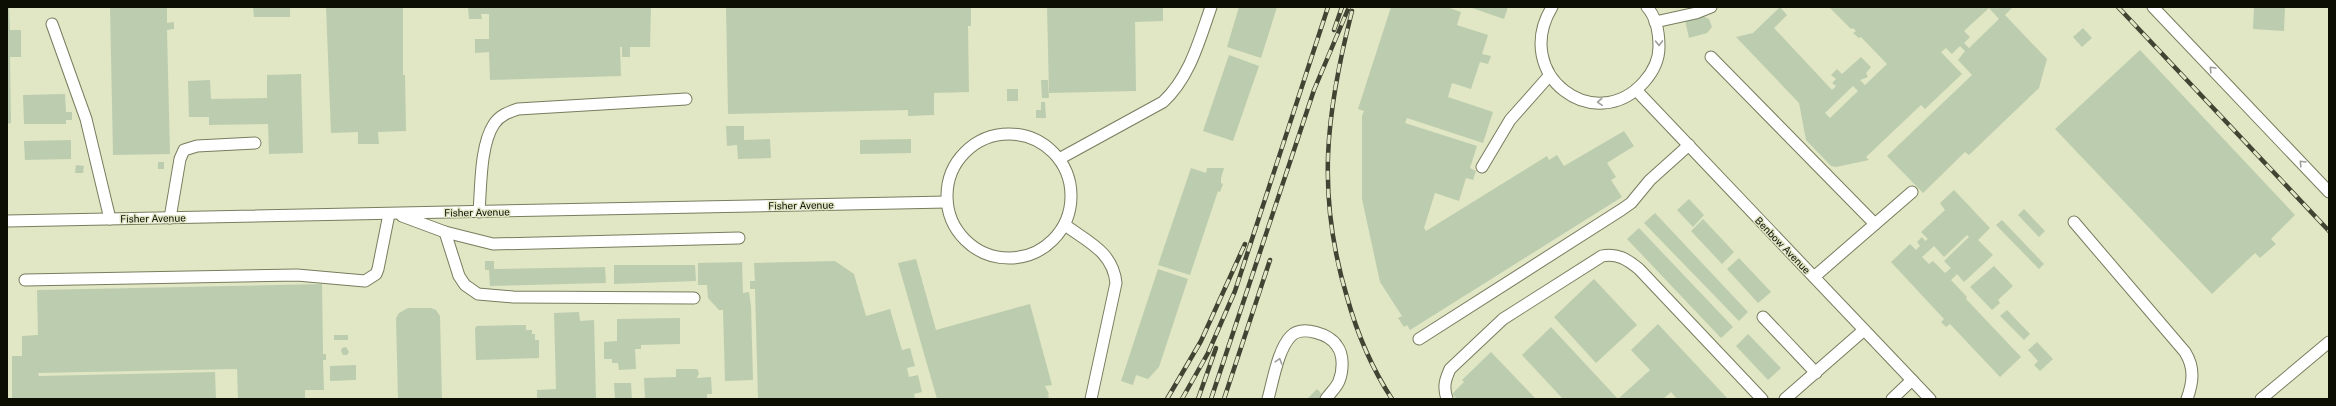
<svg xmlns="http://www.w3.org/2000/svg" width="2336" height="406" font-family="'Public Sans',sans-serif">
<style>
.building{fill:#bccdaf;fill-rule:evenodd}
.lines{fill:none;stroke-linecap:round;stroke-linejoin:round}
.lane-casing{stroke:#797c5e;stroke-width:13}
.lane{stroke:#fff;stroke-width:11}
.rail-casing{stroke:#414333;stroke-width:4.5}
.rail{stroke:#e1e6c4;stroke-width:3;stroke-dasharray:9;stroke-linecap:butt}
.oneway{stroke:#9e9e9a}
.labels{text-anchor:middle;stroke-width:3;stroke-linejoin:round;paint-order:stroke}
.street-label{font-size:10px;fill:#0c0d03;stroke:#e1e6c4}
</style>
<rect width="100%" height="100%" fill="#e1e6c4"/>
<g class="building">
<path d="M7,7H9L10,30H21V57H10L11,123L7,124Z"/>
<path d="M110,7H167V23L174,22V29L167,30L170,154L113,155Z"/>
<path d="M253,7H290V17H254Z"/>
<path d="M326,7H403V75H405L406,131L378,132L379,144H358V132L331,133Z"/>
<path d="M468,7H651L650,47H630V57H622V47H620L621,76L490,80L489,52L475,53V39H489V14H481L482,19H469Z"/>
<path d="M726,7H971V26H968L969,92L934,93V115L908,116V110L728,114Z"/>
<path d="M1047,7H1163V21L1135,22L1136,91L1049,93Z"/>
<path d="M1239,7H1277L1261,58L1227,47Z"/>
<path d="M1391,7H1447L1461,12L1457,25L1488,35L1482,54L1491,56L1488,64L1480,62L1471,89L1452,83L1448,97L1493,112L1483,143L1407,118L1405,123L1477,146L1470,168L1476,171L1473,180L1466,178L1459,201L1435,193L1424,228L1426,231L1547,156L1549,160L1557,155L1564,166L1624,131L1634,146L1607,163L1616,177L1611,180L1622,197L1410,330L1407,325L1404,327L1398,318L1402,316L1380,282L1362,199V116L1364,111L1358,109Z"/>
<path d="M1469,7H1508L1504,19Z"/>
<path d="M1780,7L1787,15L1774,28L1832,90L1836,86L1832,83L1836,79L1831,75L1837,69L1842,74L1861,57L1871,67L1866,73L1868,77L1860,80L1865,85L1887,64L1861,37L1859,38L1853,33L1856,31L1853,28L1851,29L1829,7H2010L2012,8L2005,15L2047,59L2039,88L1969,155L1965,152L1923,193L1887,156L1972,75L1958,60L1965,51L1960,46L1952,54L1946,48L1941,52L1962,74L1925,109L1921,105L1866,157L1869,160L1836,167L1831,166L1806,140L1799,103L1736,37L1753,33ZM1989,8L1999,19L1969,48L1964,43L1970,37L1964,31ZM1853,86L1858,91L1830,118L1825,113Z"/>
<path d="M2254,7H2285L2284,31L2253,29Z"/>
<path d="M1703,16L1709,19L1712,27L1707,33L1689,38L1685,20Z"/>
<path d="M2083,28L2092,38L2082,47L2073,37Z"/>
<path d="M2140,50L2295,215L2271,239L2276,244L2260,258L2255,253L2212,294L2055,129Z"/>
<path d="M1229,55L1259,66L1233,141L1203,131Z"/>
<path d="M301,74L303,153L269,154L268,124L209,125V117H189L188,81L210,80L211,99L267,98V75Z"/>
<path d="M1041,80H1048L1049,98H1042Z"/>
<rect x="1007" y="89" width="11" height="12"/>
<path d="M65,94L66,112H72V120H66V124H24L23,95Z"/>
<path d="M1041,102H1045L1046,118H1036V110H1041Z"/>
<path d="M726,126H744V140L770,139L771,158L738,159L737,145L727,146Z"/>
<path d="M911,139V153L860,154V140Z"/>
<path d="M71,140V159L25,160L24,141Z"/>
<rect x="158" y="162" width="6" height="7"/>
<path d="M76,165L84,166L83,173H75Z"/>
<path d="M1191,168L1206,173L1207,168H1224L1221,178V183L1223,184L1220,192L1218,191L1190,275L1158,265Z"/>
<path d="M1954,190L1990,228L1978,240L1993,255L1964,282L1957,274L1951,280L1967,297L1966,299L2021,357L2000,377L1950,324L1946,327L1941,322L1944,319L1891,262L1910,244L1916,250L1920,246L1917,242L1922,237L1925,241L1928,239L1921,232L1945,210L1940,203ZM1967,235L1969,237L1944,261L1951,268L1945,273L1933,261L1929,264L1922,257L1934,246L1944,257Z"/>
<path d="M1689,199L1704,215L1693,227L1677,210Z"/>
<path d="M2024,209L2045,231L2039,237L2018,215Z"/>
<path d="M1655,213L1748,312L1739,321L1644,223Z"/>
<path d="M1703,219L1734,252L1722,264L1691,231Z"/>
<path d="M2002,220L2044,264L2039,269L1996,225Z"/>
<path d="M1639,228L1733,327L1721,338L1627,239Z"/>
<path d="M1739,258L1771,292L1758,303L1727,269Z"/>
<path d="M916,259L936,330L1030,304L1052,385L1045,386L1049,394L1047,396H1049L1048,399H937L898,263Z"/>
<path d="M485,261H494V269L605,267L606,283L490,286L489,270H485Z"/>
<path d="M835,261L854,274L866,316L890,309L902,350L910,348L915,366L907,368L909,377L918,375L922,392L914,394L915,399H758L755,289H750V281H755L754,263Z"/>
<path d="M742,262L743,293L749,292L751,306L753,380L725,381L723,310H719L708,298L707,285H698V263Z"/>
<path d="M614,265H695L696,281L614,284Z"/>
<path d="M1994,266L2013,286L1998,300L2000,303L1992,310L1970,287Z"/>
<path d="M1158,269L1188,279L1159,367L1148,379L1136,375L1133,385L1121,381Z"/>
<path d="M1594,279L1637,325L1596,363L1554,317Z"/>
<path d="M322,284L323,354H326V360H323L324,390H305V399H238L237,369L38,373L39,376L215,372L216,399H12V356H22V336L38,335L37,290Z"/>
<path d="M408,308H431L436,310L440,316L442,399H398L396,318L399,313Z"/>
<path d="M2007,310L2030,334L2024,340L2000,316Z"/>
<path d="M579,312L580,321L594,320L596,399H537V390L556,389L554,313Z"/>
<path d="M680,318V344L641,345V349H635L636,369L619,370L618,363H612V359H604V342L617,341V319Z"/>
<path d="M1658,324L1728,399H1677L1671,392L1663,399H1618L1650,370L1631,350Z"/>
<path d="M526,325V330H532V334H535V340H539V358L476,360L475,328L477,326Z"/>
<path d="M1551,327L1618,399H1563L1522,355Z"/>
<path d="M1748,334L1781,368L1768,380L1736,346Z"/>
<rect x="334" y="335" width="14" height="5"/>
<path d="M2037,342L2053,359L2040,371L2034,365L2038,361L2028,350Z"/>
<path d="M346,347L349,352L347,355H343L341,351L342,348Z"/>
<path d="M1491,352L1536,399H1457L1452,394L1464,382L1462,380Z"/>
<path d="M356,365V380L330,381V366Z"/>
<path d="M676,369H697L699,373L697,378L711,377L712,394H707V399H645L644,378L676,377Z"/>
<path d="M614,383H631L632,399H615Z"/>
<path d="M1317,389L1327,399H1307Z"/>
</g>
<g class="lines">
<defs>
<g id="lane">
<path d="M1552,7C1511,75 1595,137 1644,82C1652,73 1659,60 1659,47C1659,33 1657,18 1647,7"/>
<path d="M2153,7L2329,192"/>
<path d="M1655,22L1696,13L1711,7"/>
<path d="M52,24L86,119L110,219"/>
<path d="M1711,57L1875,224"/>
<path d="M1636,90L1930,399"/>
<circle cx="1009" cy="196" r="62"/>
<path d="M1059,159L1163,102C1190,77 1199,41 1211,7"/>
<path d="M1482,167L1510,120L1549,76"/>
<path d="M479,212C481,187 480,145 494,124C500,115 509,112 518,109L686,99"/>
<path d="M402,216L445,232L493,244L739,238"/>
<path d="M170,218L180,159L184,150L197,146L255,143"/>
<path d="M7,221L947,202"/>
<path d="M2074,222L2185,352C2195,368 2193,382 2187,399"/>
<path d="M1065,225C1088,242 1113,252 1116,283L1091,399"/>
<path d="M445,232L459,276L465,285L478,294L513,297L694,298"/>
<path d="M1814,277L1912,192"/>
<path d="M25,280L297,275L365,281L376,274L378,269L389,214"/>
<path d="M1763,317L1816,373"/>
<path d="M1419,339L1621,210L1631,203L1650,180L1689,145"/>
<path d="M1268,399C1273,381 1278,349 1291,336C1302,325 1330,334 1337,346C1344,355 1343,371 1339,381C1337,387 1330,393 1326,399"/>
<path d="M1447,399C1443,387 1445,380 1450,369L1503,319L1602,256C1617,253 1627,259 1639,269L1762,399"/>
<path d="M1785,399L1864,330"/>
<path d="M1892,399L1912,380"/>
<path d="M2261,399L2329,342"/>
</g>
</defs>
<use href="#lane" class="lane-casing"/>
<use href="#lane" class="lane"/>
<defs>
<g id="rail">
<path d="M2118,7L2329,231"/>
<path d="M1352,11C1326,113 1316,194 1347,297C1357,333 1371,367 1392,399"/>
<path d="M1334,30L1342,7"/>
<path d="M1167,399L1201,341L1245,244"/>
<path d="M1182,399L1208,353L1235,291L1328,7"/>
<path d="M1198,399L1216,348"/>
<path d="M1211,399L1314,90L1349,7"/>
<path d="M1224,399L1270,260"/>
</g>
</defs>
<use href="#rail" class="rail-casing"/>
<use href="#rail" class="rail"/>
</g>
<defs><path id="oneway-chevron" d="M-2-3.5L2.5 0L-2 3.5" fill="none" stroke-width="1.6" stroke-linecap="round" stroke-linejoin="round"/></defs>
<g class="oneway">
<use href="#oneway-chevron" transform="translate(1659 43) rotate(89)"/>
<use href="#oneway-chevron" transform="translate(2212 69) rotate(-134)"/>
<use href="#oneway-chevron" transform="translate(1600 102) rotate(177)"/>
<use href="#oneway-chevron" transform="translate(2302 163) rotate(-134)"/>
<use href="#oneway-chevron" transform="translate(1279 361) rotate(-73)"/>
</g>
<g class="labels">
<g class="street-label">
<text transform="translate(801 205) rotate(-1)" y="4">Fisher Avenue</text>
<text transform="translate(477 212) rotate(-1)" y="4">Fisher Avenue</text>
<text transform="translate(153 218) rotate(-1)" y="4">Fisher Avenue</text>
<text transform="translate(1783 245) rotate(46)" y="4">Benbow Avenue</text>
</g>
</g>
<rect width="2336" height="406" fill="none" stroke="#0c0d03" stroke-width="16"/>
</svg>
